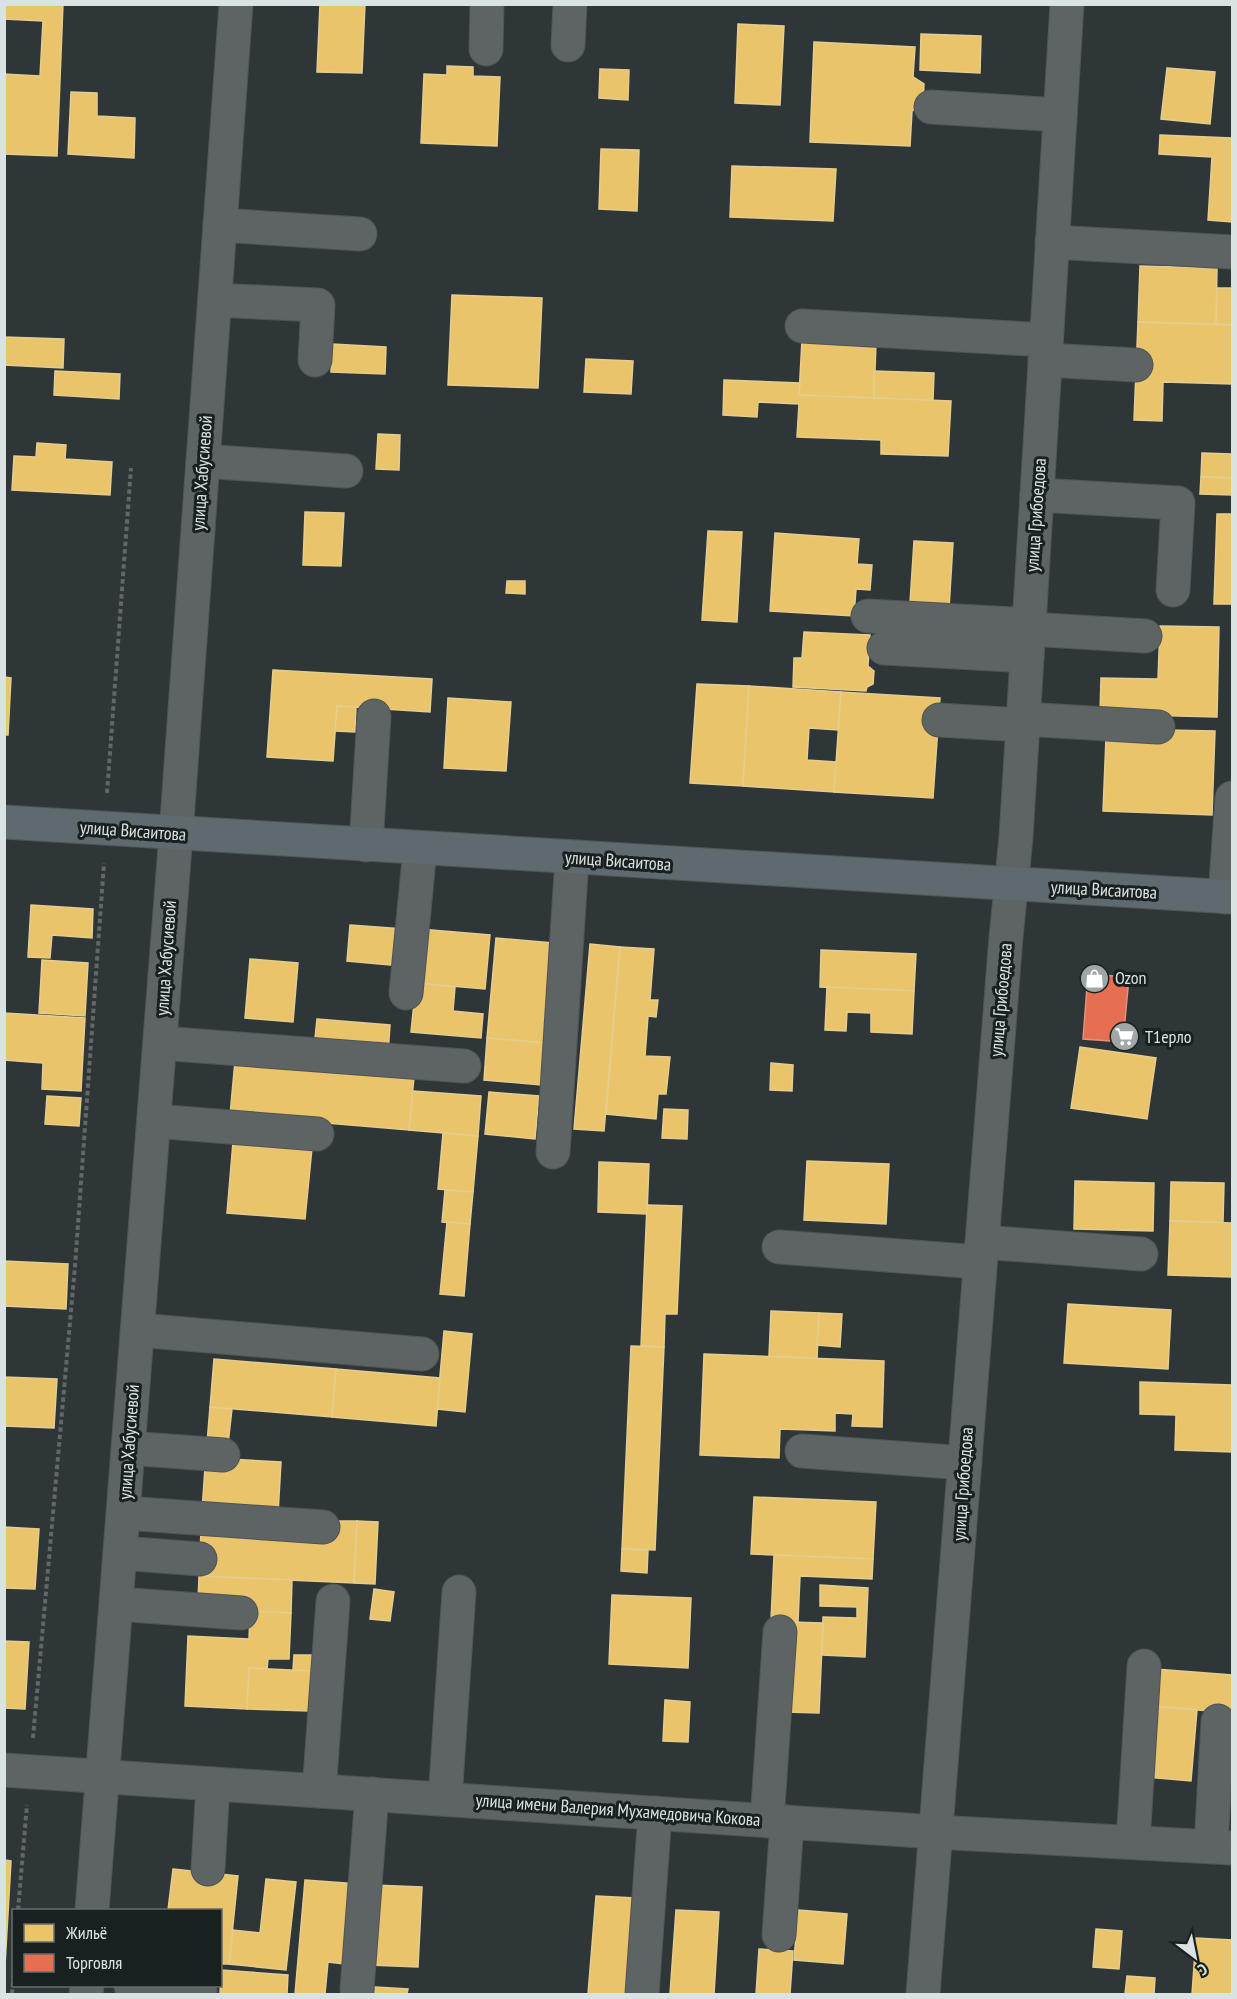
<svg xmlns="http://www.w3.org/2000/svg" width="1237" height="1999" font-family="'PT Sans Narrow',sans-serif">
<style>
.homes{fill:#e9c46a;stroke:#e4cd8f;stroke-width:1.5}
.shops{fill:#e76f51;stroke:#e3927d;stroke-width:1.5}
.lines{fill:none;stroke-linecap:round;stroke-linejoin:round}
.minor-casing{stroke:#4e5556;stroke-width:35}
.major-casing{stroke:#4e5556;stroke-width:35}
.path{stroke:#626768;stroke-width:4;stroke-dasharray:4.5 3;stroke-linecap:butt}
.minor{stroke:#5e6364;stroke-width:33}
.major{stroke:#5e6a6e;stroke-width:33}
.labels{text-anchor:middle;stroke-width:6;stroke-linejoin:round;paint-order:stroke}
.street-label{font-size:18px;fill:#dae3e4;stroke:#192020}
.poi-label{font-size:18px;fill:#dae3e4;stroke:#192020;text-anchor:start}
</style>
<rect width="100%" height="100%" fill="#2e3638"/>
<g class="homes">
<path d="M4,4H63L57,156L4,154V74L40,76L43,21L4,19Z"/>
<path d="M320,4H365L362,73L317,72Z"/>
<path d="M738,24L784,26L780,105L735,103Z"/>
<path d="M921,34L981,36L980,73L920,70Z"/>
<path d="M814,42L915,47L913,77L924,84L923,104L912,111L910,146L810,142Z"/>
<path d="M447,66L473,67V76L500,77L497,146L421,143L424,74L447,75Z"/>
<path d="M1167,68L1215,72L1210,124L1161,119Z"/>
<path d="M600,69L629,70L628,100L599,98Z"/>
<path d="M71,92L97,93V116L135,118L134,158L68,154Z"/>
<path d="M1160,135L1232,138V222L1208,220L1212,157L1159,154Z"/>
<path d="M601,149L639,150L637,211L599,209Z"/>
<path d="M732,166L836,169L833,221L730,217Z"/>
<path d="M1140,266L1217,268L1216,324L1138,322Z"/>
<path d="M1217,288H1232V325L1216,324Z"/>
<path d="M452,295L542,298L538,388L448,385Z"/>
<path d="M1138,322L1232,325V384L1163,382L1162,421L1134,420Z"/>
<path d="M4,337L64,339L63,368L4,365Z"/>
<path d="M802,340L876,343L874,398L799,395Z"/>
<path d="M332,344L386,347L385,374L331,372Z"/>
<path d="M586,359L633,361L631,394L584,392Z"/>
<path d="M55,371L120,374L119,399L54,395Z"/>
<path d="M874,371L934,373L933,400L874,398Z"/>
<path d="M724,380L800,383L799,395L951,401L948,456L881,454V440L797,437L799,404L758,402L757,417L723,415Z"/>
<path d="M378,434L400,435L399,470L376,469Z"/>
<path d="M37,443L66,445L65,459L112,462L110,495L12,490L14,456L36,457Z"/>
<path d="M1202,453L1232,454V478L1201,477Z"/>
<path d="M1201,477L1232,478V495L1200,494Z"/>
<path d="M305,512L344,513L341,566L303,565Z"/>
<path d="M1217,514H1232V604H1214Z"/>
<path d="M708,531L742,532L737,622L702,620Z"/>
<path d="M775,533L859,539L857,564L872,565L870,590L856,589L854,616L770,611Z"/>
<path d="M914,541L953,543L947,641L909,618Z"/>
<path d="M507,581H525V594L506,593Z"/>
<path d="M1160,626L1219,627L1217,717L1100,714L1101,678L1158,679Z"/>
<path d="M804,632L870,635L868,666L874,671L873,684L867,687L866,691L793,687L794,658H802Z"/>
<path d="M273,670L432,679L430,712L337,706L333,761L267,757Z"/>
<path d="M4,677L11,678L8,735H4Z"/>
<path d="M697,684L749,686L743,786L690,783Z"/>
<path d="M749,686L841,692L838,730L809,728L807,760L836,762L834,792L743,786Z"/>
<path d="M841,692L940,698L933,798L834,792Z"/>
<path d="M448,698L511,702L506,771L444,768Z"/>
<path d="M337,706L356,707L355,732L335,731Z"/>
<path d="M1167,730L1215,731L1212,815L1103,811L1106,738Z"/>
<path d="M31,905L93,909L92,938L52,935L50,958L28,957Z"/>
<path d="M350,925L404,929L401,966L347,961Z"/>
<path d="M420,929L490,935L485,989L416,983Z"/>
<path d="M496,938L553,943L544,1043L487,1038Z"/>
<path d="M590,944L620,947L604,1131L574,1129Z"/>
<path d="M620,947L654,949L650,1000H658L656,1017L648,1016L645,1056L670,1057L666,1094H658L656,1119L606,1114Z"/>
<path d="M821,950L916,954L914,991L820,987Z"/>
<path d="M250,959L298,963L293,1022L245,1018Z"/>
<path d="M42,960L88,963L85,1016L39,1013Z"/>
<path d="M416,983L455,987L453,1011L483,1014L481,1038L411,1032Z"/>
<path d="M827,987L914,991L912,1034L871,1032V1013L847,1012L846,1031L825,1030Z"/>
<path d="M4,1013L85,1018L81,1091L42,1089L43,1063L4,1060Z"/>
<path d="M317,1019L390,1025L388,1054L314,1048Z"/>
<path d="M487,1038L544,1043L541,1085L484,1080Z"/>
<path d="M1080,1047L1156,1058L1147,1119L1071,1108Z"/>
<path d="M235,1061L414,1077L409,1130L230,1115Z"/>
<path d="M771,1063L793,1065L792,1091L770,1090Z"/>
<path d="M413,1091L481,1096L478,1136L409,1130Z"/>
<path d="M489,1092L539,1096L535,1139L485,1134Z"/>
<path d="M47,1096L81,1098L79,1126L45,1124Z"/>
<path d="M664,1109L688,1110L687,1139L662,1138Z"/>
<path d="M443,1133L478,1136L473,1192L438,1189Z"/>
<path d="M233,1142L312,1148L305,1219L227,1213Z"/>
<path d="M807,1161L889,1164L886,1224L804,1220Z"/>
<path d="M599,1162L649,1164L647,1214L598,1212Z"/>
<path d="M1075,1181L1154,1183L1153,1231L1074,1229Z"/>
<path d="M1171,1182L1224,1183L1223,1223L1170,1221Z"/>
<path d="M445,1190L473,1192L470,1224L442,1222Z"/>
<path d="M647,1205L682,1206L677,1314H665L664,1347L641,1346Z"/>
<path d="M1170,1221L1232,1223V1277L1168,1275Z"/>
<path d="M447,1222L470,1224L464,1296L440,1294Z"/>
<path d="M4,1261L68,1264L66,1309L4,1306Z"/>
<path d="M1068,1304L1171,1310L1168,1369L1064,1363Z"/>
<path d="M771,1311L819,1313L817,1359L769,1356Z"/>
<path d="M819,1313L842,1314L840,1347L817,1345Z"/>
<path d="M444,1331L472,1334L465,1412L437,1409Z"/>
<path d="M631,1346L664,1347L655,1550L622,1549Z"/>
<path d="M704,1354L884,1361L882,1427L852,1426L853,1414L835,1413V1431L780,1429L779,1458L700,1455Z"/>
<path d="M214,1359L336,1369L332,1417L210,1407Z"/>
<path d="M336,1369L440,1378L436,1426L332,1417Z"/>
<path d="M4,1377L57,1379L54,1428L4,1426Z"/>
<path d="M1140,1382L1232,1385V1452L1175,1450L1176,1415L1140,1414Z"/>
<path d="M210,1407L232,1409L228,1444L207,1443Z"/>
<path d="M228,1459L281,1462L278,1514L202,1510L205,1468Z"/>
<path d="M754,1497L876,1502L873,1559L751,1554Z"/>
<path d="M328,1521H357L354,1583L199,1576L201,1531Z"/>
<path d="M357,1521L378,1522L375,1584L354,1583Z"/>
<path d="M4,1527L39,1529L35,1589L4,1588Z"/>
<path d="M622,1549L648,1550L647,1573L621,1571Z"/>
<path d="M774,1555L873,1559L872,1579L800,1576L798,1622L771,1621Z"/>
<path d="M199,1576L292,1580L291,1613L250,1611L198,1602Z"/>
<path d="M820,1585L868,1588L865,1657L822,1655L823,1617L857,1618V1607L820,1606Z"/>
<path d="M374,1589L394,1592L390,1621L370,1619Z"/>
<path d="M612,1595L691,1598L688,1668L609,1664Z"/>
<path d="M250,1611L291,1613L289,1659H268L267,1669L249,1668L247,1709L185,1706L188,1636L249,1639Z"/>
<path d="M791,1622L823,1623L819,1713L787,1712Z"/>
<path d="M4,1641L29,1642L25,1709L4,1708Z"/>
<path d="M294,1655H312L311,1671L293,1670Z"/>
<path d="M249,1668L311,1671L309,1711L247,1709Z"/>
<path d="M1155,1669L1232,1675V1713L1152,1706Z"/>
<path d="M665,1700L690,1702L688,1742L663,1741Z"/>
<path d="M1152,1706L1197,1710L1191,1781L1146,1777Z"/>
<path d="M4,1860L11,1861L5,1966H4Z"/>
<path d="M173,1869L238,1876L229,1964H220V1910H168Z"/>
<path d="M266,1879L296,1882L286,1970L229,1964L233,1930L260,1933Z"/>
<path d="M305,1880L359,1884L352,1965L328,1962L325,1994H295Z"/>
<path d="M373,1885L422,1887L418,1967L369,1965Z"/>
<path d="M596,1896L636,1898L628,1994H588Z"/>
<path d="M676,1910L719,1912L714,1994H670Z"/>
<path d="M798,1910L847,1914L843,1964L794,1960Z"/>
<path d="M1096,1929L1122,1931L1119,1969L1093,1967Z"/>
<path d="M1196,1938L1232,1940V1994H1192Z"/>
<path d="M759,1949L793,1951L790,1994H756Z"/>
<path d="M221,1970L288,1975L287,1994H220Z"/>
<path d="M1127,1976L1155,1978L1154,1994H1125Z"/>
<path d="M375,1987L408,1989L407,1994H375Z"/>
</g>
<path class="shops" d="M1088,974L1129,977L1123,1042L1083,1039Z"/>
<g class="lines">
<defs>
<g id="minor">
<path d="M568,45L570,4"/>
<path d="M486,49L487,4"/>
<path d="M931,107L1060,115"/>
<path d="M220,225L360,234"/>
<path d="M1052,242L1232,252"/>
<path d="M215,300L318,305L315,360"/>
<path d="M802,326L1046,340"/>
<path d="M1045,360L1136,365"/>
<path d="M203,461L346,471"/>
<path d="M1037,495L1178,503L1173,590"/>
<path d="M868,616L1029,625"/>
<path d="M1029,629L1145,636"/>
<path d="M884,648L1027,656"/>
<path d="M1023,719L1158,727"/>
<path d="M939,720L1023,725"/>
<path d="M366,845L374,716"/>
<path d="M1225,897L1232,798"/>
<path d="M406,993L420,849"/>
<path d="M160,1043L464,1066"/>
<path d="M154,1121L317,1134"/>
<path d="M553,1152L572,858"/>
<path d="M982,1242L1141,1254"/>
<path d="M779,1247L980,1262"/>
<path d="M138,1330L422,1354"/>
<path d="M128,1448L223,1455"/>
<path d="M802,1451L965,1463"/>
<path d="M124,1513L323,1527"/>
<path d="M120,1553L200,1559"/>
<path d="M117,1604L241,1613"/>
<path d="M4,1770L936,1832L1232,1848"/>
<path d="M319,1791L333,1601"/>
<path d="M445,1799L459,1592"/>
<path d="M767,1820L780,1632"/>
<path d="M1133,1842L1144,1666"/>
<path d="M1211,1846L1218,1721"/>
<path d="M208,1869L213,1784"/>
<path d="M92,1910L176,834L236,4"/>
<path d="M779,1935L787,1822"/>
<path d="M131,1986L200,1991"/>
<path d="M357,1989L372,1794"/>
<path d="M86,1994L87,1986"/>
<path d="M642,1994L655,1813"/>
<path d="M923,1994L1006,937L1016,837L1067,4"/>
</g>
<path id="major" d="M4,822L1232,897"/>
</defs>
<use href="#minor" class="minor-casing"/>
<use href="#major" class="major-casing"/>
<g class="path">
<path d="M107,793L131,468"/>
<path d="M33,1738L75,1266L104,863"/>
<path d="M18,1910L27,1805"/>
<path d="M12,1994L14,1969"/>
</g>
<use href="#minor" class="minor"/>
<use href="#major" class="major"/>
</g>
<defs>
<symbol id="shop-disc" viewBox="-11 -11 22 22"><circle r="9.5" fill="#9ea6a8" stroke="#192020"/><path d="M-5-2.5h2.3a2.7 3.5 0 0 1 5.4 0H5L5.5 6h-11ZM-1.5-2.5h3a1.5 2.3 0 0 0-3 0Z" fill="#fff"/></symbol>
<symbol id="supermarket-disc" viewBox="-11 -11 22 22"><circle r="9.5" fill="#9ea6a8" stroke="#192020"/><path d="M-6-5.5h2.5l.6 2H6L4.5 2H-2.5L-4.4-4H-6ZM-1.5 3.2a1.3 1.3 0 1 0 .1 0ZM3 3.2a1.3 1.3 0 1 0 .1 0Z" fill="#fff"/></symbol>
</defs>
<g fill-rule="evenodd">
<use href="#shop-disc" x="1078" y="962" width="33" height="33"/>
<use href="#supermarket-disc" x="1108" y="1020" width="33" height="33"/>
</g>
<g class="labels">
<g class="street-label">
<text transform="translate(202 473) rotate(-86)" y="6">улица Хабусиевой</text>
<text transform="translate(1036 515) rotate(-86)" y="6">улица Грибоедова</text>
<text transform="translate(133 831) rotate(4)" y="6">улица Висаитова</text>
<text transform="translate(618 861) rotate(4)" y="6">улица Висаитова</text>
<text transform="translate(1104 890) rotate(3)" y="6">улица Висаитова</text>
<text transform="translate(166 958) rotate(-86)" y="6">улица Хабусиевой</text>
<text transform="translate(1001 1000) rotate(-85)" y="6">улица Грибоедова</text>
<text transform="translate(129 1442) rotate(-86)" y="6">улица Хабусиевой</text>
<text transform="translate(963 1484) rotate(-86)" y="6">улица Грибоедова</text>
<text transform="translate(618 1810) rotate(4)" y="6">улица имени Валерия Мухамедовича Кокова</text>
</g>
<g class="poi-label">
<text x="1115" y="984">Ozon</text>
<text x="1145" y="1043">Т1ерло</text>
</g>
</g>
<rect width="1237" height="1999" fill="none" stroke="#dae3e4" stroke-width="12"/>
<rect x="12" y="1909" width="210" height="78" fill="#192020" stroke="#666e6e" stroke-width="1.5"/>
<rect x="24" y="1924" width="30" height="18" fill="#e9c46a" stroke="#666e6e" stroke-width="1.5"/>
<text x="66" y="1939" font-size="18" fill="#dae3e4">Жильё</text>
<rect x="24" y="1954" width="30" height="18" fill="#e76f51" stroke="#666e6e" stroke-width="1.5"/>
<text x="66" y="1969" font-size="18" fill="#dae3e4">Торговля</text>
<g transform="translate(1195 1957) rotate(148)" stroke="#192020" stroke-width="4.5" paint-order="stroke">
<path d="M0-4.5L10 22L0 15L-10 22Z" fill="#dae3e4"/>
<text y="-9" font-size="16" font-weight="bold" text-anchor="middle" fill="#dae3e4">С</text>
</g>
</svg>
